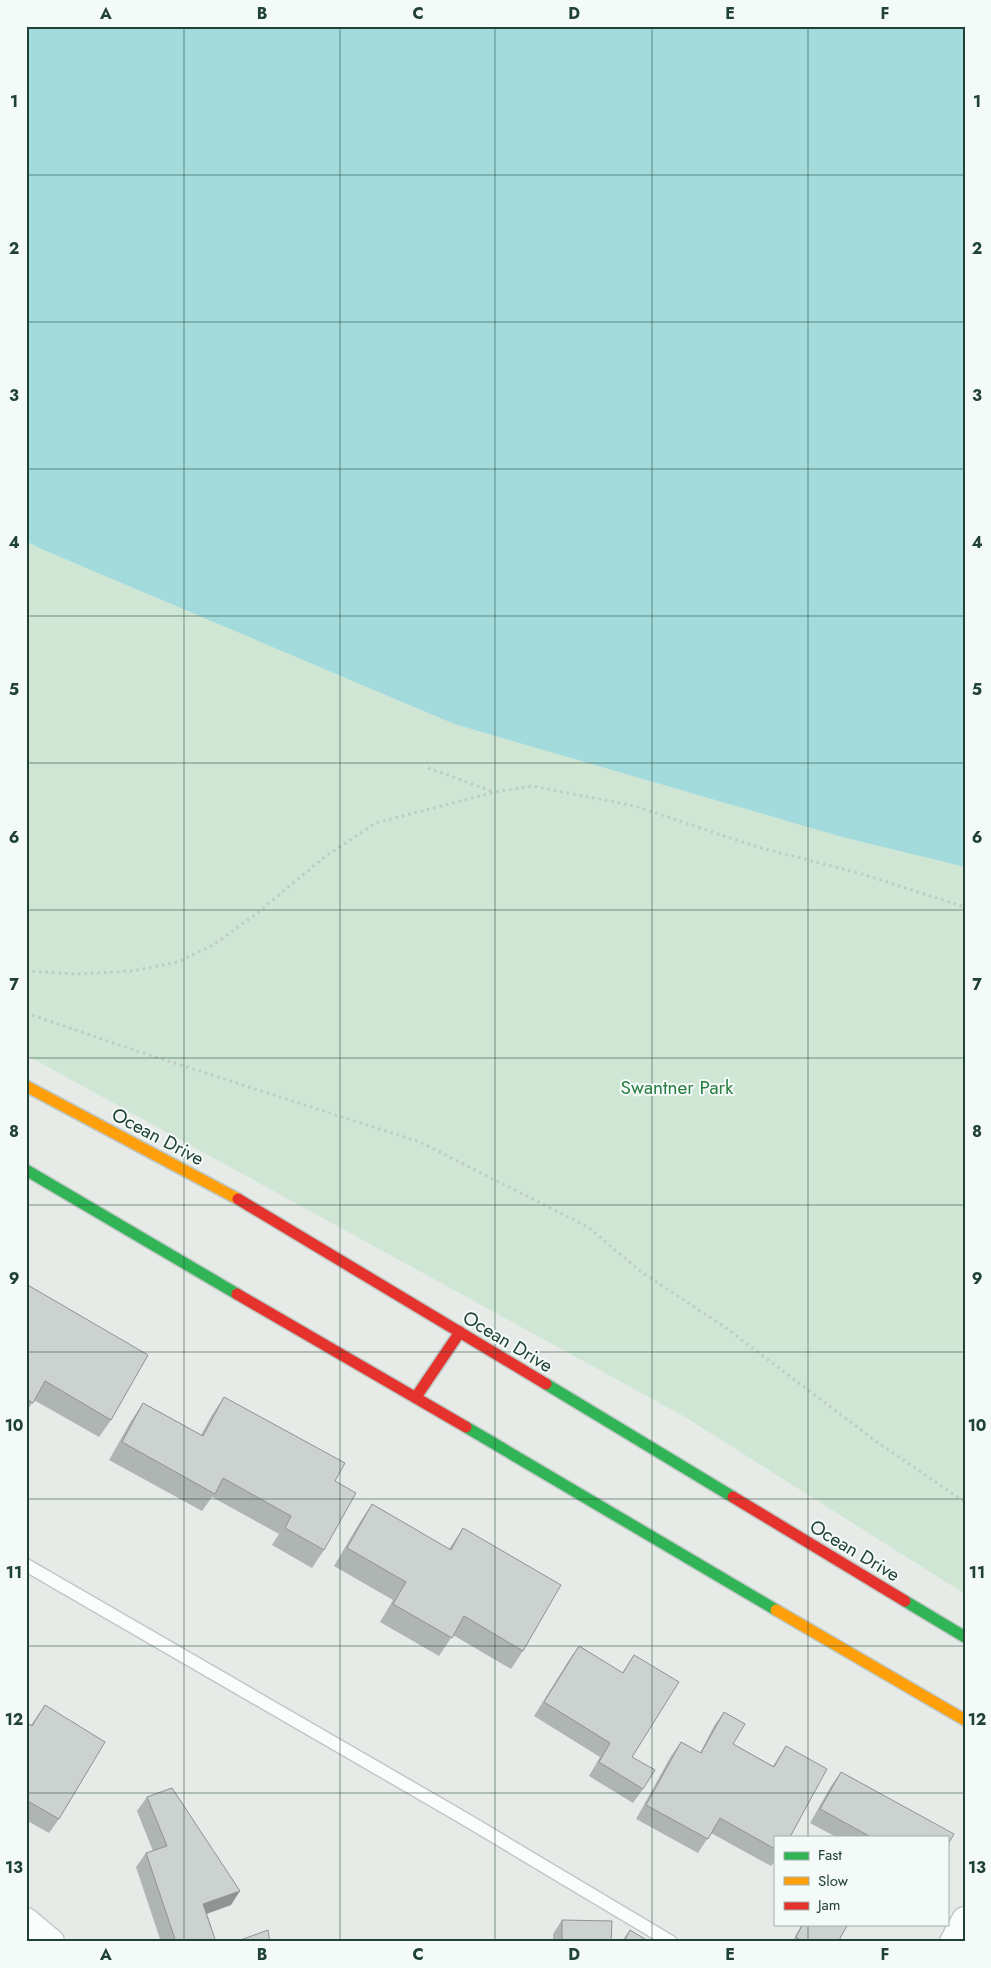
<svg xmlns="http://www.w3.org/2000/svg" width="991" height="1968" font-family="Jost,sans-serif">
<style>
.green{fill:#cee6d3}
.water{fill:#a3dbdd}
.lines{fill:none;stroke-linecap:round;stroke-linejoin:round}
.lane-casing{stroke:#c3c8c5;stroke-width:15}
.street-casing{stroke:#c3c8c5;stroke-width:29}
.fast-casing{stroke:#bdc7c3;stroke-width:14}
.slow-casing{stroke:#bdc7c3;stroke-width:14}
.jam-casing{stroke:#bdc7c3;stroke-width:14}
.path{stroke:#c1cbc6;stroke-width:3;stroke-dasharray:2.5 4;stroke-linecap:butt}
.lane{stroke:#fbfcfc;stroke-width:12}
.street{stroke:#fbfcfc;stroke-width:26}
.fast{stroke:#30b455;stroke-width:11}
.slow{stroke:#ff9f0a;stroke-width:11}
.jam{stroke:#e5322d;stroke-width:11}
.wall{fill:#afb5b3}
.shaded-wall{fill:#8f9392}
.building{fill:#ccd2d0;stroke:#8f9392}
.grid{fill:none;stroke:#204235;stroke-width:1;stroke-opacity:0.55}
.labels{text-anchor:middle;stroke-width:4;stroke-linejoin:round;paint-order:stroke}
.park-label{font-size:19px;fill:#267d3f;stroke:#f4faf7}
.street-label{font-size:19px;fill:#204235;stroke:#f4faf7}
.neatline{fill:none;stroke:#204235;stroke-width:2}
.grid-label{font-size:16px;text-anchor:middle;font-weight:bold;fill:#204235}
</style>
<rect width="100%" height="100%" fill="#e6ebe8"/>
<path class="green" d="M26,541L39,548L454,724L842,837L965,867V1594L685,1417L26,1055Z"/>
<path class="water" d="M26,26H965V867L842,837L454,724L39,548L26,541Z"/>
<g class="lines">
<defs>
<path id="lane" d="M26,1565L460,1816L671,1942"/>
<g id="street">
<path d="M26,1921L51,1942"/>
<path d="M953,1942L965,1920"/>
</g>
<g id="fast">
<path d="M26,1170L237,1294"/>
<path d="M546,1384L733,1497"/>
<path d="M466,1427L776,1610"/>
<path d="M905,1601L965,1637"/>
</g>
<g id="slow">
<path d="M26,1086L238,1199"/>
<path d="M776,1610L965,1720"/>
</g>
<g id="jam">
<path d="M238,1199L546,1384"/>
<path d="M237,1294L466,1427"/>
<path d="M416,1397L460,1332"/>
<path d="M733,1497L905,1601"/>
</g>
</defs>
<use href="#lane" class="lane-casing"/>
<use href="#street" class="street-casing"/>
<use href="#fast" class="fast-casing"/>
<use href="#slow" class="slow-casing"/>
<use href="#jam" class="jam-casing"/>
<g class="path">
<path d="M428,768L494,792"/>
<path d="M26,971L78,974L132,971L178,962L213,945L256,914L327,855L376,823L495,792L532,786L635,806L754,846L862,874L965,907"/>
<path d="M26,1013L137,1051L420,1142L588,1227L640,1271L726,1328L877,1442L965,1502"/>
</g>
<use href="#lane" class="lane"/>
<use href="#street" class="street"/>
<use href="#fast" class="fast"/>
<use href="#slow" class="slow"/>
<use href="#jam" class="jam"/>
</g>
<g class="wall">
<path d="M26,1284L111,1420L99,1437L34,1400L26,1412Z"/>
<path d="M224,1397L335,1481L324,1550L312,1568L272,1545L279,1534L212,1497L202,1511L109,1460L131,1421L143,1403L201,1435L212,1415Z"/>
<path d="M372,1504L449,1549L463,1528L523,1651L511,1669L453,1635L439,1656L380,1622L393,1600L334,1566L360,1522Z"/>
<path d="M579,1646L622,1673L634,1655L632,1757L643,1789L633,1803L589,1776L600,1757L534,1716L569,1660Z"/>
<path d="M45,1705L59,1819L49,1833L26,1820V1722L31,1725Z"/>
<path d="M724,1712L733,1744L773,1766L786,1746L775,1837V1861L771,1866L711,1833L698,1853L636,1819L671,1756L681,1742L700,1753L714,1726Z"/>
<path d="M841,1772L947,1837H836L810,1823L831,1786Z"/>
<path d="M147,1797L231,1905L207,1914L216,1942H161L136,1867L146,1853L153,1851L137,1811Z"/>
<path d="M562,1920L611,1942H553V1934Z"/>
<path d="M802,1924H848L838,1942H792Z"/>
<path d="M630,1930L650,1942H621Z"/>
</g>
<path class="shaded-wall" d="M240,1891L231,1905L194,1918L203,1904Z"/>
<g class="building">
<path d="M26,1284L148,1355L111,1420L45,1381L33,1403L26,1399Z"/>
<path d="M224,1397L345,1463L335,1481L356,1493L324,1550L285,1528L291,1516L223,1478L215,1494L122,1442L143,1403L203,1436Z"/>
<path d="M372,1504L451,1550L463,1528L561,1585L523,1651L464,1616L452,1638L393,1604L406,1582L347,1548Z"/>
<path d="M579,1646L623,1673L634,1655L679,1682L632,1757L655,1770L643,1789L599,1762L610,1743L544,1702Z"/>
<path d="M45,1705L105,1742L59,1819L26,1800V1722L32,1726Z"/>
<path d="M724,1712L745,1724L733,1744L774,1767L786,1746L827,1769L790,1837H775V1849L720,1818L708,1839L646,1805L681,1742L701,1753Z"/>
<path d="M841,1772L954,1834L947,1846V1837H871L820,1809Z"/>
<path d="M172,1788L240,1891L203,1904L216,1942H176L146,1853L167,1846L147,1797Z"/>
<path d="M562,1920L612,1921L611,1942H562Z"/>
<path d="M803,1924H848L838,1942H803L796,1937Z"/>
<path d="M268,1930L270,1942H235Z"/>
<path d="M630,1930L650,1942H624Z"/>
</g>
<path class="grid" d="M184,26V1942M340,26V1942M495,26V1942M652,26V1942M808,26V1837M26,175H965M26,322H965M26,469H965M26,616H965M26,763H965M26,910H965M26,1058H965M26,1205H965M26,1352H965M26,1499H965M26,1646H965M26,1793H965M808,1924V1942"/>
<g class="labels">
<g class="park-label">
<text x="677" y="1094">Swantner Park</text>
</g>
<g class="street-label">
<text transform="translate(158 1136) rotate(28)" y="7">Ocean Drive</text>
<text transform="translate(508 1341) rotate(31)" y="7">Ocean Drive</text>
<text transform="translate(855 1550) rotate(31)" y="7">Ocean Drive</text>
</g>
</g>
<rect width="991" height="1968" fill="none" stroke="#f4faf7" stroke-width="55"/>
<rect x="774" y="1836" width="175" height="90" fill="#f4faf7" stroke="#9fb0a9"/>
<rect x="784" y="1852" width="25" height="8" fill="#30b455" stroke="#9fb0a9"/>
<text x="818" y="1860" font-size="15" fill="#204235">Fast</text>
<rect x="784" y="1877" width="25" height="8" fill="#ff9f0a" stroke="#9fb0a9"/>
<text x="818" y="1886" font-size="15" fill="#204235">Slow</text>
<rect x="784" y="1902" width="25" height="8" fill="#e5322d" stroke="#9fb0a9"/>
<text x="818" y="1910" font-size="15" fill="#204235">Jam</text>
<rect x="28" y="28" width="936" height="1912" class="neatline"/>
<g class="grid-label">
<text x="106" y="19">A</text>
<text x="262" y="19">B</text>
<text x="418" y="19">C</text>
<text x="574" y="19">D</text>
<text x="730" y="19">E</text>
<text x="885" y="19">F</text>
<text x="14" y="107">1</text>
<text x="977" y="107">1</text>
<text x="14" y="254">2</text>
<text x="977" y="254">2</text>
<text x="14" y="401">3</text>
<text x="977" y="401">3</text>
<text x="14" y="548">4</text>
<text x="977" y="548">4</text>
<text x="14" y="695">5</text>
<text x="977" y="695">5</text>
<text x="14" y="843">6</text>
<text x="977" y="843">6</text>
<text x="14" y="990">7</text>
<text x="977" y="990">7</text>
<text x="14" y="1137">8</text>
<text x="977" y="1137">8</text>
<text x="14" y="1284">9</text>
<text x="977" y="1284">9</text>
<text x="14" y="1431">10</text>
<text x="977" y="1431">10</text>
<text x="14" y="1578">11</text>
<text x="977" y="1578">11</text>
<text x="14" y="1725">12</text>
<text x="977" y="1725">12</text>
<text x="14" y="1873">13</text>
<text x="977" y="1873">13</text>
<text x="106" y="1960">A</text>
<text x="262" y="1960">B</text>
<text x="418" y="1960">C</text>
<text x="574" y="1960">D</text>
<text x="730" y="1960">E</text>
<text x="885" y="1960">F</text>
</g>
</svg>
